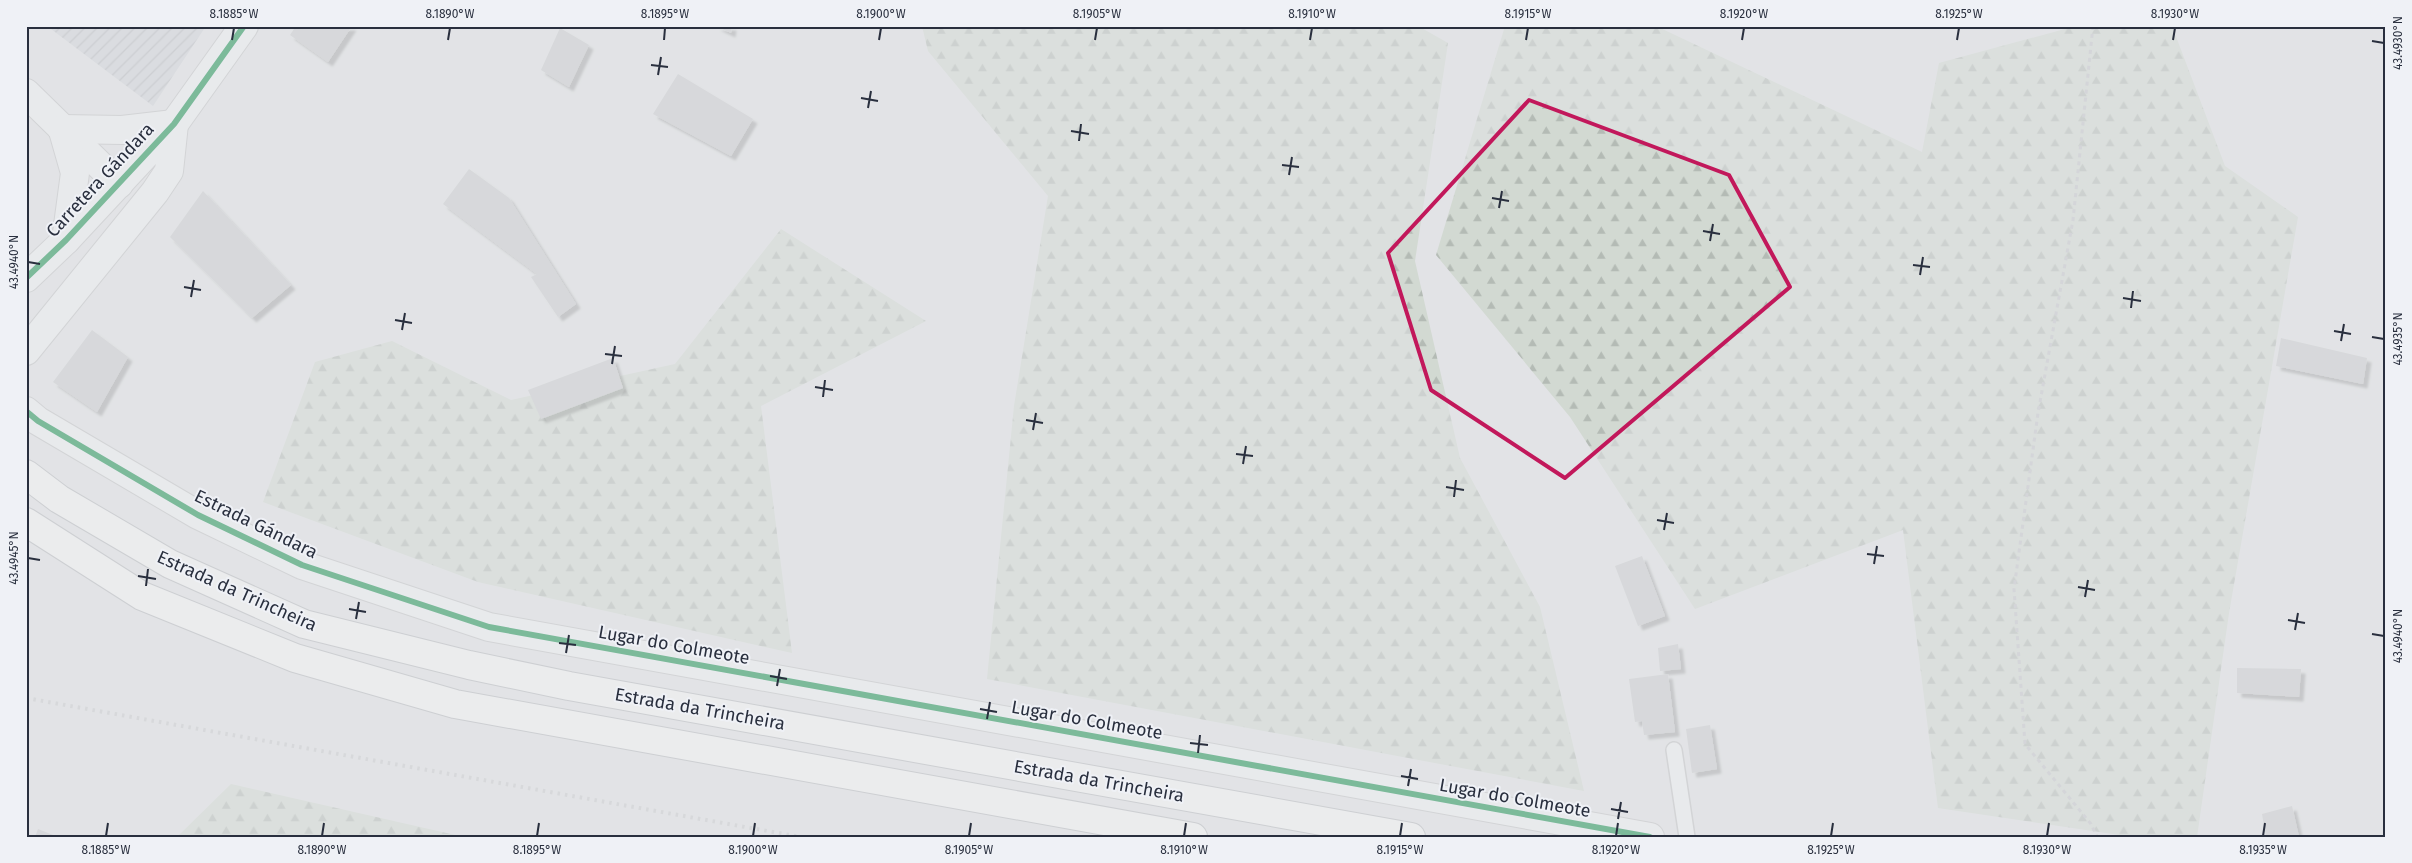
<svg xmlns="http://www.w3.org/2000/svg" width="2412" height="863" font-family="'Fira Sans',sans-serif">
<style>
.industrial{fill:url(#industrial-furrows)}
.forest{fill:url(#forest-firs)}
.building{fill:#cacbce;filter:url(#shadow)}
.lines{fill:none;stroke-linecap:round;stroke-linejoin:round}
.service-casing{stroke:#c0c1c4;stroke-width:18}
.minor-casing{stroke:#c0c1c4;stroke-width:30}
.tertiary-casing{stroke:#c0c1c4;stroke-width:30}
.trunk-casing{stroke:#b4b6bb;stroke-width:30}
.path{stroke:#c3c4c9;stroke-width:3;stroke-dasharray:4 4;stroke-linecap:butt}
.service{stroke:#f0f1f3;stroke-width:15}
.minor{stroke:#f0f1f3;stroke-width:28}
.tertiary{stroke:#f0f1f3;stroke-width:28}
.trunk{stroke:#f5f5f6;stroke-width:28}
.rail{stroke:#cacbce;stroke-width:4;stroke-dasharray:2.5 5;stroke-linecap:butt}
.cycleway-casing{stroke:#eff1f6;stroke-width:9}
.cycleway{stroke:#00873e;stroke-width:6}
.marked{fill:none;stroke:#c2185b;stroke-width:4;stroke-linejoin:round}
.ticks{fill:none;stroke:#292f3e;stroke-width:2}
.labels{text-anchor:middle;stroke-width:4;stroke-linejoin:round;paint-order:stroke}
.street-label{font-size:18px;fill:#292f3e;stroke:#eff1f6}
.neatline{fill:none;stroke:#292f3e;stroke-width:2}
.ticks-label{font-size:12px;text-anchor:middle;fill:#292f3e}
</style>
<defs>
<pattern id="industrial-furrows" width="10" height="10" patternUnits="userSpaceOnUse" patternTransform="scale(1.25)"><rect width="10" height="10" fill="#d0d2d9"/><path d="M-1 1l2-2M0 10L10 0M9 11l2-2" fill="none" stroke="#b3b5bb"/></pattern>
<pattern id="forest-firs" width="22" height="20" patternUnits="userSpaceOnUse" patternTransform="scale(1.25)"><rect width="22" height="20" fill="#d2d9d2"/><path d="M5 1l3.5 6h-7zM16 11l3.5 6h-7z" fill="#b4bbb5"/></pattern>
<filter id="shadow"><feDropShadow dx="4.5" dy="4.5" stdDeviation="1" flood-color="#0004"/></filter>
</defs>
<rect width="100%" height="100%" fill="#e2e3e6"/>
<path class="industrial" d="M47,26H206L153,106Z"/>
<g class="forest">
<path d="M922,26H1418L1448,43L1415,261L1460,458L1540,607L1584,791L987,679L1014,406L1048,196L928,51Z"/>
<path d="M1505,26H1656L1922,152L1939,63L2076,26H2172L2225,166L2298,217L2229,613L2197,837H2133L1938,808L1903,530L1695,609L1570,417L1436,255Z"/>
<path d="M781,229L926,321L761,406L792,653L478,582L263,502L315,362L392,341L511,400L675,364Z"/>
<path d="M231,784L464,837L179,835Z"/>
</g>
<g class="building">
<path d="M296,26H352L328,62L290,35Z"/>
<path d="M716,26H732L731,33Z"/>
<path d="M560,28L589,45L569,87L541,70Z"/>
<path d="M678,74L753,119L731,156L653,114Z"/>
<path d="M469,169L509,198L576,304L558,317L531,277L537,274L443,204Z"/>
<path d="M203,191L291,285L252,318L170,237Z"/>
<path d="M92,330L128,357L97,412L53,382Z"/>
<path d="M2281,338L2367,358L2363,384L2276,366Z"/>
<path d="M613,358L623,388L541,419L528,390Z"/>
<path d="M1642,556L1665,616L1638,626L1615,566Z"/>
<path d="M1678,644L1681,669L1660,671L1658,648Z"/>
<path d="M2237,668L2301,669L2299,697L2237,693Z"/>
<path d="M1668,674L1675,732L1644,735L1642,721L1635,722L1629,679Z"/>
<path d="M1710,725L1717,769L1692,773L1686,729Z"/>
<path d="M2292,806L2299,837H2266L2262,814Z"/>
<path d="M38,829L58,837H35Z"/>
</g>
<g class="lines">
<defs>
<path id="service" d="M1674,750L1687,837"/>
<g id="minor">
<path d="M26,351L155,192L169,171L174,124"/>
<path d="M26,411L38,421L198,515L302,565L489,627L1650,837"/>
</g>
<g id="tertiary">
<path d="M26,93L119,184"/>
<path d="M62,129L122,130L174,124"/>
<path d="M63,131L75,173L66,240"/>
<path d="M26,278L66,240L174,124L244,26"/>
</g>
<g id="trunk">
<path d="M26,474L59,499L170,564L304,624L469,665L569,686L1411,837"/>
<path d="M26,522L142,596L295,658L455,704L1193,837"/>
</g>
</defs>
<use href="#service" class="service-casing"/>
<use href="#minor" class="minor-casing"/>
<use href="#tertiary" class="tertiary-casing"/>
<use href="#trunk" class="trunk-casing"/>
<path class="path" d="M2093,26L2073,220L2038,413L2014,589L2025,744L2091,824L2097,837"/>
<use href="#service" class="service"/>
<use href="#minor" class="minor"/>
<use href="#tertiary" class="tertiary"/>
<use href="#trunk" class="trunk"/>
<path class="rail" d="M26,698L801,837"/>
<defs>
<g id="cycleway">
<path d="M26,278L66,240L174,124L244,26"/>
<path d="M26,411L38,421L198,515L302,565L489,627L1650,837"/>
</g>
</defs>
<use href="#cycleway" class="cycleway-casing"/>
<use href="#cycleway" class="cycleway"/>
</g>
<path d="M0 0H2412V863H0ZM1529,100L1729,175L1790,287L1565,478L1431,390L1388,253Z" fill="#e2e3e6" fill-opacity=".55" fill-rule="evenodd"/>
<path class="marked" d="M1529,100L1729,175L1790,287L1565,478L1431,390L1388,253Z"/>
<path class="ticks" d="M232,40L234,28M448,40L450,28M664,40L665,28M879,40L881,28M1095,40L1097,28M1310,40L1312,28M1526,40L1528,28M1742,40L1744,28M1957,40L1959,28M2173,40L2175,28M2372,41L2384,43M651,65L668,67M658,75L661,57M861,98L878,101M868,108L871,91M1071,131L1089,134M1079,141L1081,124M1282,165L1299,167M1289,175L1292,157M1492,198L1509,201M1499,208L1502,191M1703,231L1720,234M1710,241L1713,224M28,262L40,264M1913,265L1930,267M1920,275L1923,257M184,287L201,290M191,297L194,280M2123,298L2141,301M2131,308L2133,291M395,320L412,323M402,330L405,313M2334,331L2351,334M2372,337L2384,339M2341,341L2344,324M605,354L622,356M612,364L615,346M815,387L833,390M823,397L825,380M1026,420L1043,423M1033,430L1036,413M1236,454L1253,456M1243,464L1246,446M1446,487L1464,490M1454,497L1456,480M1657,520L1674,523M1664,530L1667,513M1867,554L1884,556M28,558L40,560M1874,564L1877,546M138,576L156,579M146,586L148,569M2078,587L2095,590M2085,597L2088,580M349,609L366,612M356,619L359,602M2288,620L2305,623M2295,630L2298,613M2372,634L2384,636M559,643L576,645M566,653L569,635M770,676L787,679M777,686L780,669M980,709L997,712M987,719L990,702M1190,743L1208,745M1198,753L1200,735M1401,776L1418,779M1408,786L1411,769M1611,809L1628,812M1618,819L1621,802M106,836L108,823M322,836L324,823M537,836L539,823M753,836L755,823M969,836L971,823M1184,836L1186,823M1400,836L1402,823M1616,836L1618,823M1831,836L1833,823M2047,836L2049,823M2263,836L2265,823"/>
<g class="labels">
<g class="street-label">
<text transform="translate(100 180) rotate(-47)" y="6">Carretera Gándara</text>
<text transform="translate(256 524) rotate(26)" y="6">Estrada Gándara</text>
<text transform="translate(237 591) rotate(24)" y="6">Estrada da Trincheira</text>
<text transform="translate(674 645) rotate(10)" y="6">Lugar do Colmeote</text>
<text transform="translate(700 709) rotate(10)" y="6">Estrada da Trincheira</text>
<text transform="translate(1087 720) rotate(10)" y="6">Lugar do Colmeote</text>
<text transform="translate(1099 781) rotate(10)" y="6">Estrada da Trincheira</text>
<text transform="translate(1515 798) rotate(10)" y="6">Lugar do Colmeote</text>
</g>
</g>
<rect width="2412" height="863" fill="none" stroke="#eff1f6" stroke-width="55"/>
<rect x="28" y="28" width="2356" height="808" class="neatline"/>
<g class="ticks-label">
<text x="234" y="18">8.1885°W</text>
<text x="450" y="18">8.1890°W</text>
<text x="665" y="18">8.1895°W</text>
<text x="881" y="18">8.1900°W</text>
<text x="1097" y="18">8.1905°W</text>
<text x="1312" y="18">8.1910°W</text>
<text x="1528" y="18">8.1915°W</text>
<text x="1744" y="18">8.1920°W</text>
<text x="1959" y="18">8.1925°W</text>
<text x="2175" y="18">8.1930°W</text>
<text transform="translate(2398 43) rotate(-90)" y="4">43.4930°N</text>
<text transform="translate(14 262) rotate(-90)" y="4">43.4940°N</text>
<text transform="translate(2398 339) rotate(-90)" y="4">43.4935°N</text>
<text transform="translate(14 558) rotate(-90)" y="4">43.4945°N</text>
<text transform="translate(2398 636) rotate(-90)" y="4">43.4940°N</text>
<text x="106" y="854">8.1885°W</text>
<text x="322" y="854">8.1890°W</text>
<text x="537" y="854">8.1895°W</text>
<text x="753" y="854">8.1900°W</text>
<text x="969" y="854">8.1905°W</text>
<text x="1184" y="854">8.1910°W</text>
<text x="1400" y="854">8.1915°W</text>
<text x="1616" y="854">8.1920°W</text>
<text x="1831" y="854">8.1925°W</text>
<text x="2047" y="854">8.1930°W</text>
<text x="2263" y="854">8.1935°W</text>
</g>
</svg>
